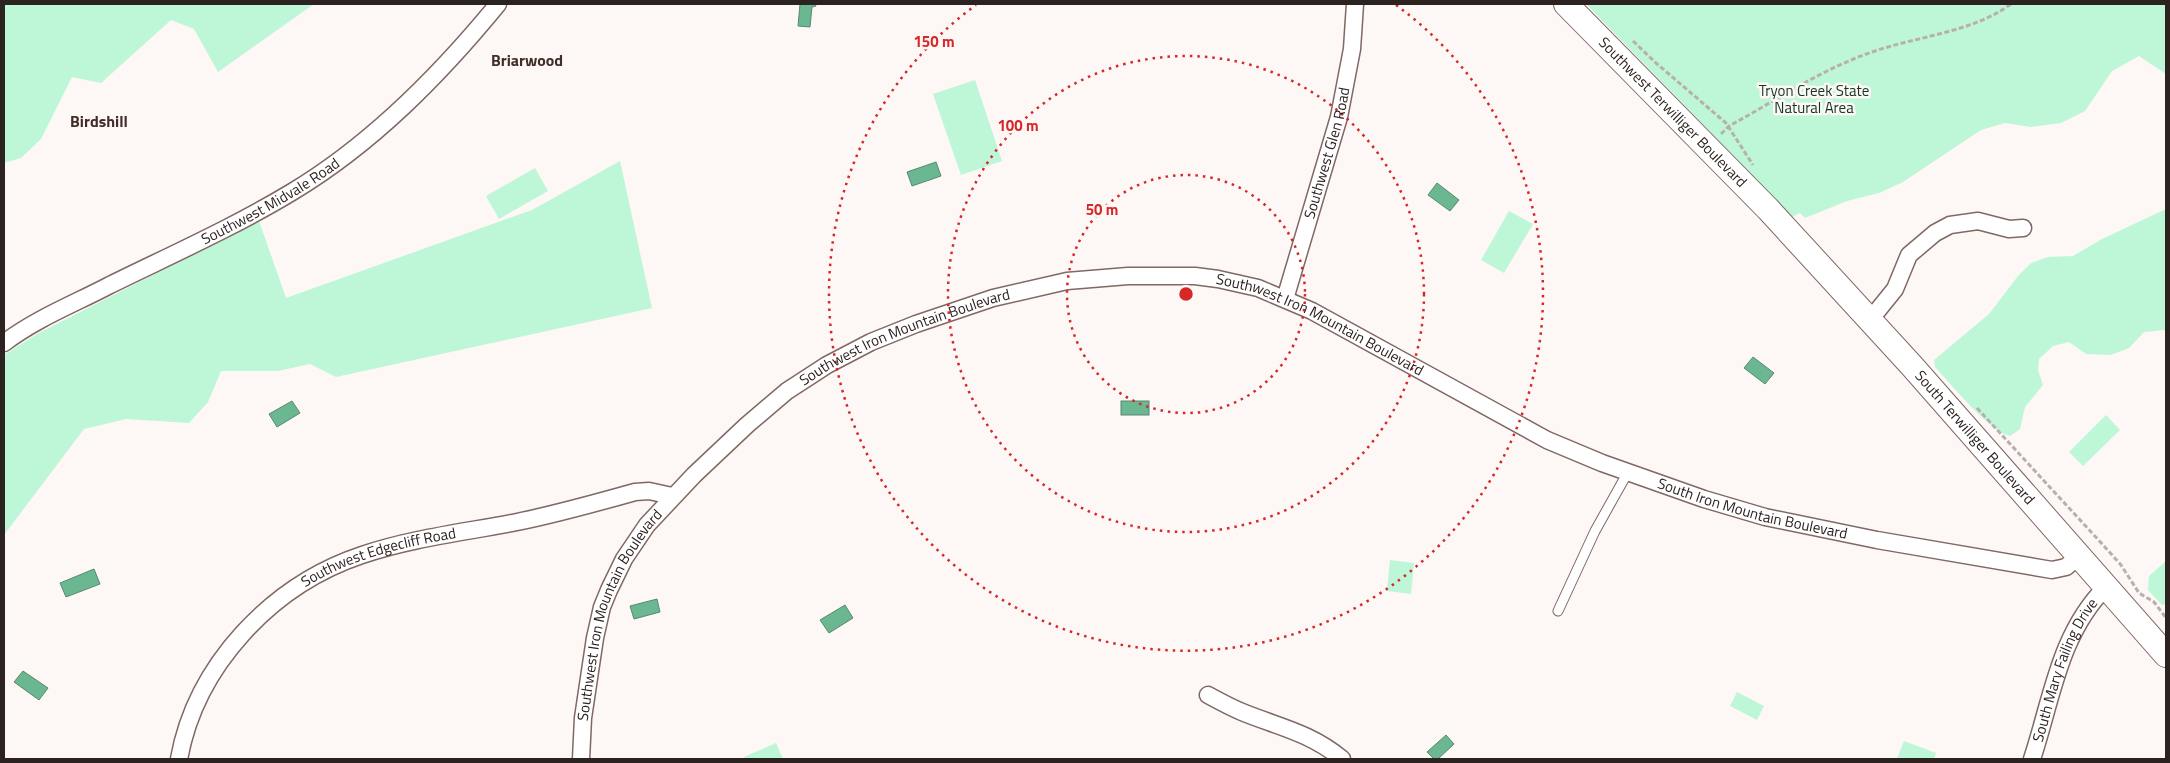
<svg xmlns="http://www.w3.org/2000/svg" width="2170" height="763" font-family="'Titillium Web',sans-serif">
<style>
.green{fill:#bef6d8}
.water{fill:#6ab791;stroke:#578a6f}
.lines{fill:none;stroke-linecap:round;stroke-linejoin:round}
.lane-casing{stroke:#806863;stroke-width:11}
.street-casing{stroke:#806863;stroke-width:19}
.secondary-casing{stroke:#806863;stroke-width:26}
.path{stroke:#b7b0ae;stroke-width:3;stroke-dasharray:5 2.5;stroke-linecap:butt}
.lane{stroke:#fff;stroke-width:9}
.street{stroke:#fff;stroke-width:16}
.secondary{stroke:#fff;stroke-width:24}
.ring{fill:none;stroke:#d62828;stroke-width:2.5;stroke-dasharray:2.5 5}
.labels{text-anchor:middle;stroke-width:5;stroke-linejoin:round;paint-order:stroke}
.park-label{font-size:15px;fill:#133626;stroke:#fdf7f6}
.street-label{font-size:15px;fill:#2c2220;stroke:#fdf7f6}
.neighbourhood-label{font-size:16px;font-weight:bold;fill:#422d28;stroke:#fdf7f6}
.centre{fill:#d62828;stroke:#fdf7f6;stroke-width:2.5}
.ring-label{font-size:15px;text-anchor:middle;font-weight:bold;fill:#d62828;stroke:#fdf7f6;stroke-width:5;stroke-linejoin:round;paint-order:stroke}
</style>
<rect width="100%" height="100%" fill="#fdf7f6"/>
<g class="green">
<path d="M4,4H314L218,72L194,29L171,20L101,83L72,77L41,139L21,158L4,163Z"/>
<path d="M1586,4H2166V74L2139,56L2112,71L2085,111L2061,123L2031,127L2005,123L1981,130L1903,182L1879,193L1847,201L1805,218L1800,213L1790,218L1760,183Z"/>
<path d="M975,80L1002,161L961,175L933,94Z"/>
<path d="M620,161L652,308L336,377L310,364L278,371H221L208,402L189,423L126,419L84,429L4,535V355L37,334L259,221L286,298L532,210Z"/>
<path d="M535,168L548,191L499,219L486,196Z"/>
<path d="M2166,209V332L2164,330L2144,332L2129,348L2111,355L2086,354L2069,342L2053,346L2039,359L2038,370L2043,385L2025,407L2020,429L2010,436C1990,432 1950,383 1935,367L1934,360L1989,314L2018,276L2031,263L2048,257L2073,256L2102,239Z"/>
<path d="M1509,211L1533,224L1504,273L1481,260Z"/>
<path d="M2106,415L2120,430L2083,466L2069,452Z"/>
<path d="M1390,560L1414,563L1411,594L1387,591Z"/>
<path d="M2166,561V604L2162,605L2148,590L2149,576Z"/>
<path d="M1737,692L1764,706L1757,720L1730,706Z"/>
<path d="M1904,741L1936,753L1934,759H1897Z"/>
<path d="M776,743L783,759H745L744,757Z"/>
</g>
<g class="water">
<path d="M800,4H815L816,6L812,7L810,27L798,26Z"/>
<path d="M936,162L941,176L912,186L907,172Z"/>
<path d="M1437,183L1459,200L1450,211L1428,195Z"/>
<path d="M1753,357L1774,373L1765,384L1744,368Z"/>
<path d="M292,401L300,413L277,427L269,414Z"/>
<rect x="1121" y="401" width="28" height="14"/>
<path d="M94,569L100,584L66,597L60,583Z"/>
<path d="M657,599L660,612L634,619L630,606Z"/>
<path d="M845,605L853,618L829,633L820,620Z"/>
<path d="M23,671L48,688L39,700L14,682Z"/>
<path d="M1446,735L1454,744L1438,759H1434L1427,752Z"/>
</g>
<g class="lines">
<defs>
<path id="lane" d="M1558,611L1595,531L1628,472"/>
<g id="street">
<path id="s1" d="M1285,299L1339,117L1352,49L1355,4"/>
<path d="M1870,320L1895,289L1909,255L1935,233L1950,225L1978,221L2009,229L2023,228"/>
<path id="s2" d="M4,343C37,318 74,304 110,285C171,255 234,227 292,192C372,144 439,76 498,4"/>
<path d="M1208,695C1219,701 1230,707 1242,712C1279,727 1311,733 1342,759"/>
<path id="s3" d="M179,759C196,665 272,585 362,555C412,538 466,532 517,522C557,514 596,503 635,492L649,491L672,496"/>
<path id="s4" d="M581,759L583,718L595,638L602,607L609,590L624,559L647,525L694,475L747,425L787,391L827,365L871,342L916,324L993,298L1067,281L1128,276H1195L1218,279L1258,288L1312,311L1547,440L1602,463L1704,499L1765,517L1877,540L2052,570L2066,567L2078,557"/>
<path id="s5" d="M2032,759C2052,699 2059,634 2106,587"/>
</g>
<g id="secondary">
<path id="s6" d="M1566,4L1768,209L1912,366L2166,655"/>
</g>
</defs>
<use href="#lane" class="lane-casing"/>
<use href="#street" class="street-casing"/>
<use href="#secondary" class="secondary-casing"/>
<g class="path">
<path d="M1633,41L1656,63L1726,123L1753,165"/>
<path d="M1721,134L1729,126C1777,100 1823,68 1875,51C1919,36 1973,32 2011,4"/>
<path d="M1977,408L2104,546L2121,565L2139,593L2154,602L2166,618"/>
</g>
<use href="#lane" class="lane"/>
<use href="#street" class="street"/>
<use href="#secondary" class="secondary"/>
</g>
<g class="ring">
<circle cx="1186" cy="294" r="119"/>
<circle cx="1186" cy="294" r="238"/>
<path d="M1396 5A357 357 0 1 1 976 5"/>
</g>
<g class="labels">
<g class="park-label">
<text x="1814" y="96">Tryon Creek State<tspan x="1814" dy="17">Natural Area</tspan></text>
</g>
<g class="street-label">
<text dy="5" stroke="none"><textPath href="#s6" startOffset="152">Southwest Terwilliger Boulevard</textPath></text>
<text dy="5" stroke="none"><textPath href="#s1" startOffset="152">Southwest Glen Road</textPath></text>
<text dy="5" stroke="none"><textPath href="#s2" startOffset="302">Southwest Midvale Road</textPath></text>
<text dy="5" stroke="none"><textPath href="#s4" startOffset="1008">Southwest Iron Mountain Boulevard</textPath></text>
<text dy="5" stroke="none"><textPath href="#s4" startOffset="572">Southwest Iron Mountain Boulevard</textPath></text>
<text dy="5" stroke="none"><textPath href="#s6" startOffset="596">South Terwilliger Boulevard</textPath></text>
<text dy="5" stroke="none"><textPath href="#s4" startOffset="1481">South Iron Mountain Boulevard</textPath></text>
<text dy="5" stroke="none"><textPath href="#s3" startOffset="302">Southwest Edgecliff Road</textPath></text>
<text dy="5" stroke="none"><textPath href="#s4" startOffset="152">Southwest Iron Mountain Boulevard</textPath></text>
<text dy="5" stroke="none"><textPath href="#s5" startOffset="95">South Mary Failing Drive</textPath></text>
</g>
<g class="neighbourhood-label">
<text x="527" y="66">Briarwood</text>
<text x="99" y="127">Birdshill</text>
</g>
</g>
<circle cx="1186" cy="294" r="8" class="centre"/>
<g class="ring-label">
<text x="934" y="47">150 m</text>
<text x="1018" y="131">100 m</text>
<text x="1102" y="215">50 m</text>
</g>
<rect width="2170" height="763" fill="none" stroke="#2c2220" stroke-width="10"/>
</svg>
